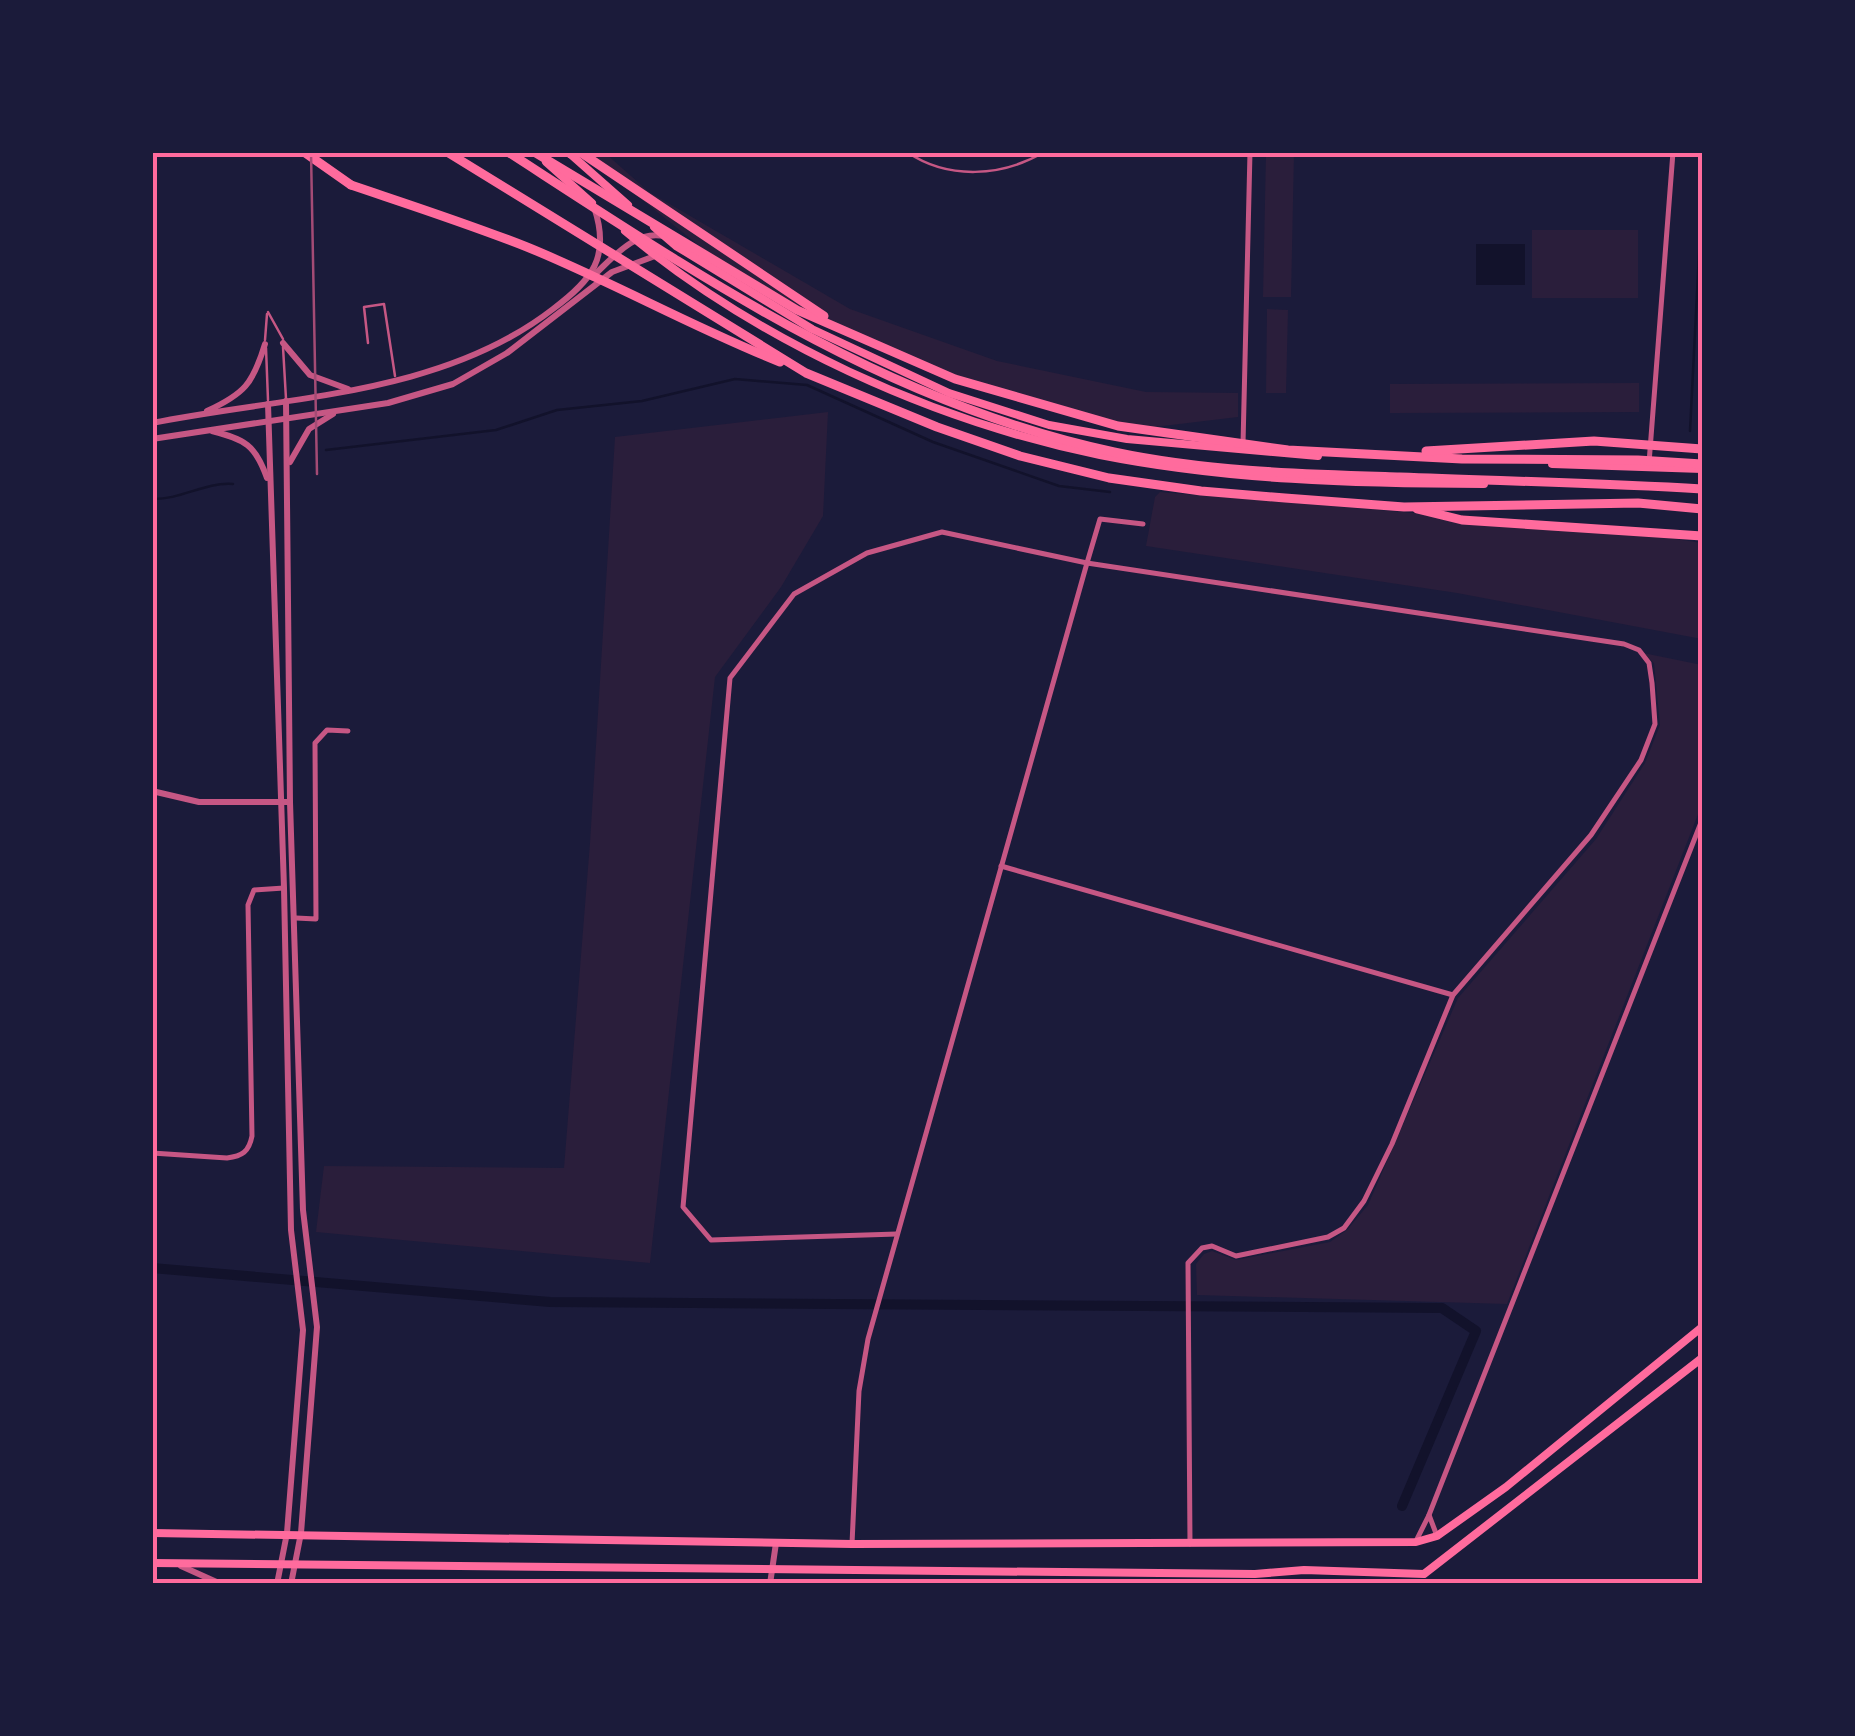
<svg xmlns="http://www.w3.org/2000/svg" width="1855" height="1736" font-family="Helvetica,sans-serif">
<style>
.green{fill:#2a1e3b}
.water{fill:#12122b}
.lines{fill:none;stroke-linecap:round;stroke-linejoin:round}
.stream{stroke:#12122b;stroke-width:2.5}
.canal{stroke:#12122b;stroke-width:10}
.service{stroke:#c65784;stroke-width:2.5}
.minor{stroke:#c65784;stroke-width:5}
.tertiary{stroke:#c65784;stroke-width:6}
.secondary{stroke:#ff6b9d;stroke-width:8}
.primary{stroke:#ff6b9d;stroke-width:8}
.trunk{stroke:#ff6b9d;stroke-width:9}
.motorway{stroke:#ff6b9d;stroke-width:9}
.tram{stroke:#a44b75;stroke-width:2.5}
.neatline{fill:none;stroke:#ff6b9d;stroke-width:4}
</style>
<rect width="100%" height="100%" fill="#1b1b3a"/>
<g class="green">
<path d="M584,153H605L649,192L850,309L997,361L1146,392L1238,393V417L1129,430L959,383L824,322L712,256Z"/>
<path d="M1266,153H1294L1291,297H1263Z"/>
<rect x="1532" y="230" width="106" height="68"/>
<path d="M1267,309L1288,310L1286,393H1266Z"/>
<path d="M1639,383V412L1390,413V384Z"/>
<path d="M828,412L823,516L781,587L715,677L650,1263L316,1232L324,1166L564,1168L590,843L615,437Z"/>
<path d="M1160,492L1609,529L1702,543V639L1457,593L1146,546L1155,497Z"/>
<path d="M1643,653L1702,665V804L1507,1304L1197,1295L1196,1264L1204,1254L1212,1251L1236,1260L1330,1242L1347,1230L1368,1205L1458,998L1596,839L1645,763L1660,725L1654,663Z"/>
</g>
<rect class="water" x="1476" y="244" width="49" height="41"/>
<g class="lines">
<g class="stream">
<path d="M1690,431L1702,195"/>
<path d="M326,450L496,430L557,410L642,401L735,379L807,385L933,442L1059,486L1110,492"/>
<path d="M152,499C181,500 204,482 233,484"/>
</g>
<path class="canal" d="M152,1268L550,1302L1442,1308L1476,1331L1402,1506"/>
<g class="service">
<path d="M907,152C948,180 1002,177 1044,152"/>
<path d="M268,312L283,339"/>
<path d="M265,340L267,314"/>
<path d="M368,343L364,307L384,304L395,376"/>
<path d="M283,347L286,399"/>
<path d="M266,348L268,400"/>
</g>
<g class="minor">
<path d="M1243,444L1250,152"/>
<path d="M1649,463L1673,152"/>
<path d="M1001,866L1453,995"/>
<path d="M296,918L316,919L315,743L327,730L348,731"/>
<path d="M152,1153L227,1158C242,1156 249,1152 252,1136L248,905L254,890L284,888"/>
<path d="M897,1234L711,1240L683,1207L730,678L794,594L867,553L942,532L1087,563L1624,644L1639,650L1649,663L1652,683L1655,724L1641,760L1591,835L1453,995L1392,1144L1364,1201L1344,1228L1328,1237L1236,1256L1212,1246L1202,1248L1188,1263L1190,1544"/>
<path d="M1429,1515L1702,820"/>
<path d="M1416,1541L1429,1515L1437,1536"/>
<path d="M852,1544L859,1391L868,1339L1087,563L1100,519L1143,524"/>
</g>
<g class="tertiary">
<path d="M592,277C613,258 634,230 664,236"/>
<path d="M283,343L310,375L348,389"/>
<path d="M286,401L290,802L303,1210L317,1327L301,1533L291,1584"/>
<path d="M268,404L284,888L291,1230L303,1330L287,1533L277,1584"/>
<path d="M207,411C244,394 253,384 265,344"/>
<path d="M152,423C286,396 441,396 553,309C592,280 611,257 594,207"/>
<path d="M212,431C245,440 255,444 267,478"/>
<path d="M152,439L388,403L453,384L507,353L612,272L655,256"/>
<path d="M290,462L309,429L333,414"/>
<path d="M152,791L199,802H290"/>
<path d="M181,1566L221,1584"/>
<path d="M770,1584L776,1543"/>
</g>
<g class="secondary">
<path d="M568,152L628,205"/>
<path d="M546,162L592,203"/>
<path d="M654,227L676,246L812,329L949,393L1049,425L1127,439L1318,456"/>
<path d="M625,231C757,341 932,421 1100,455C1226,480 1357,484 1484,484"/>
<path d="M1552,464L1702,469"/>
<path d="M152,1533L852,1544L1416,1542L1437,1536L1506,1487L1702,1327"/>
<path d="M152,1563L1255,1574L1304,1570L1424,1574L1702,1358"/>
</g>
<path class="primary" d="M569,152L570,154"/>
<path class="trunk" d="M304,152L351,185"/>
<g class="motorway">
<path d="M447,152L806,373L937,427L1020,456L1109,478L1201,491L1285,498L1404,507L1638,503L1702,509"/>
<path d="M508,152C701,277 885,403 1114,452C1208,472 1304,474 1400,477C1501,481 1602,483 1702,489"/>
<path d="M534,152L797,310L955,379L1118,426L1288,450L1462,459L1638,460L1702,464"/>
<path d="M580,152L824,316"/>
<path d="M351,185C410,205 469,224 527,247C613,282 694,328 780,362"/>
<path d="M1426,451L1594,441L1702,449"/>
<path d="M1417,509L1462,520L1702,536"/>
</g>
<path class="tram" d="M311,152L317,474"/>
</g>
<rect width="1855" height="1736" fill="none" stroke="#1b1b3a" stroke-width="310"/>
<rect x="155" y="155" width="1545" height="1426" class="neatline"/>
</svg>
